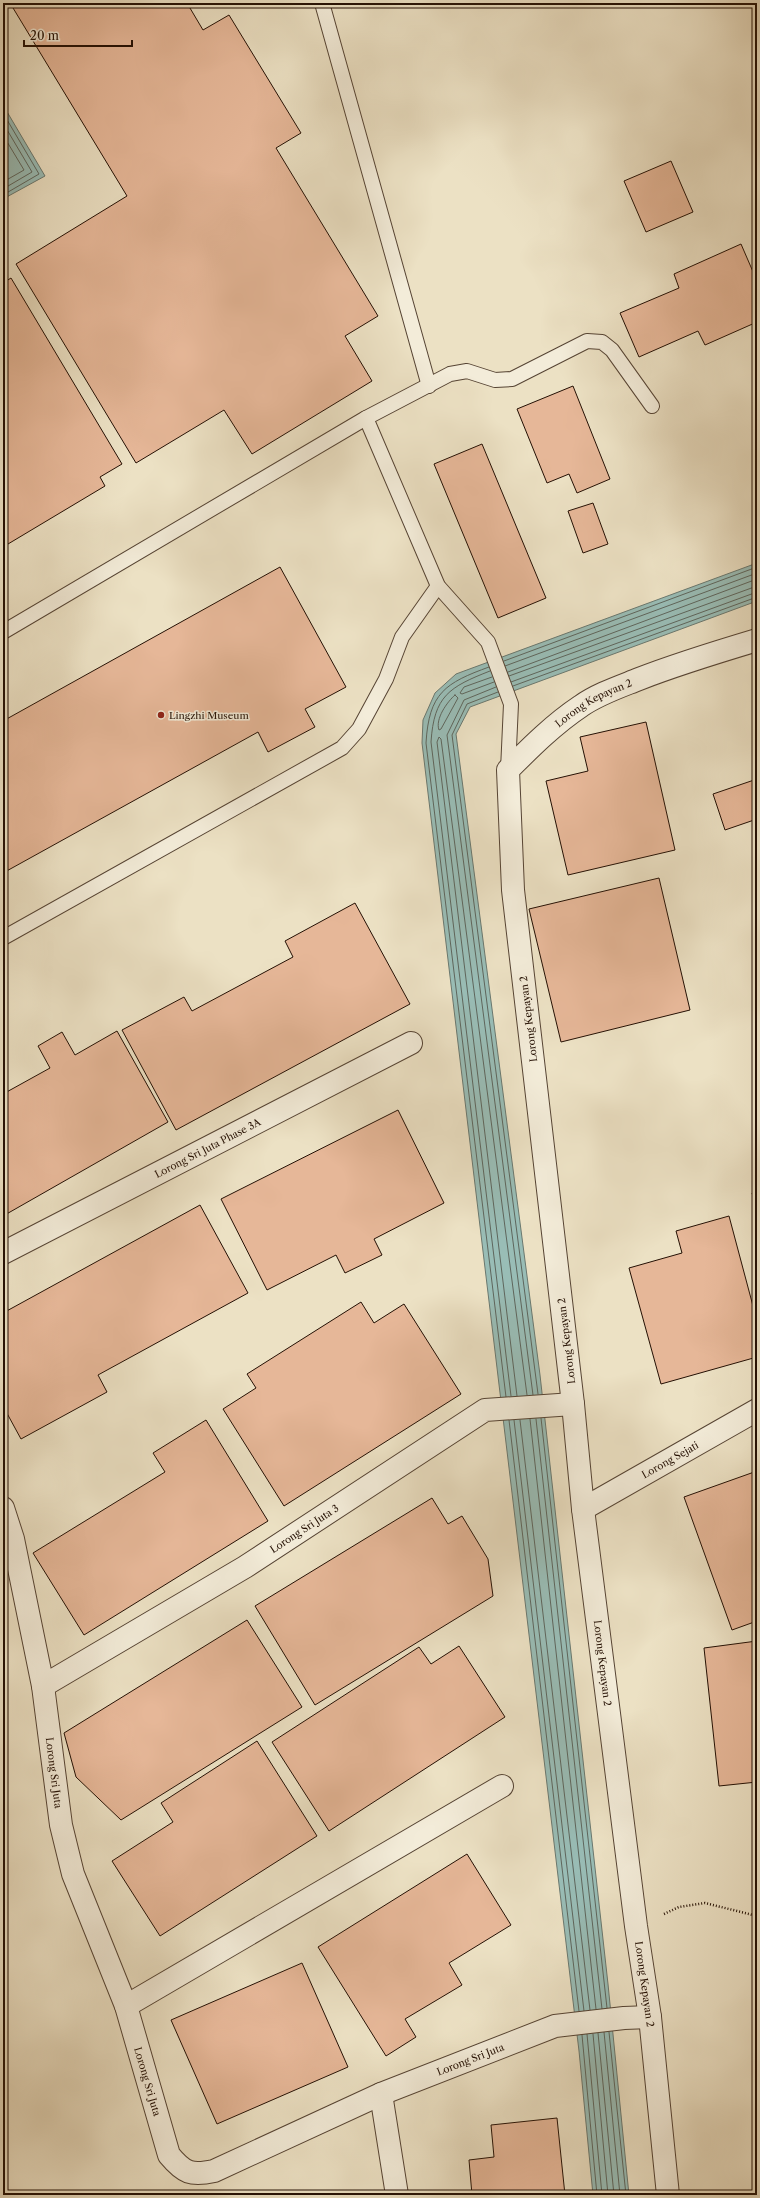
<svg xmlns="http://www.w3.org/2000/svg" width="760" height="2198" font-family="'Libre Caslon Text',serif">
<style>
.water{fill:#99bdb6;stroke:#6a786f}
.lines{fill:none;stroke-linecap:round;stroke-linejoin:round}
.shore{stroke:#5e665d;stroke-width:1}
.building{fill:#e6b798;stroke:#241004}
.service-casing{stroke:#564434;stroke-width:16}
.minor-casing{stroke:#564434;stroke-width:24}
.path{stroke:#241004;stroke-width:2.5;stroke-dasharray:1 2;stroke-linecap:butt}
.service{stroke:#f3ecd9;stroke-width:14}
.minor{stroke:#f3ecd9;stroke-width:22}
.poi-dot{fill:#8f2418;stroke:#f3ecd9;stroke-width:1.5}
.labels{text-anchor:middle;stroke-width:3;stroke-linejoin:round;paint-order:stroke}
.street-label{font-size:10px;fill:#241004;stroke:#f3ecd9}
.poi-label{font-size:10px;fill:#241004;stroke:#f3ecd9;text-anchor:start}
</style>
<rect width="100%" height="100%" fill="#ece1c4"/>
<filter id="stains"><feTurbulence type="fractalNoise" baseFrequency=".005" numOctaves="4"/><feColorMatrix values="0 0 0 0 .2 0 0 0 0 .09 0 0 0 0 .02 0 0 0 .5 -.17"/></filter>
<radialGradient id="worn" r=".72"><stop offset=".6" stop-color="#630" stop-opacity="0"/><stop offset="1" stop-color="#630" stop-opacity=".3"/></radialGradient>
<g class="water">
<path d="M3,105L45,176L3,199Z"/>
<path d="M757,563V601L470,707L456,734L540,1375L608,1984L629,2195H593L579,2051L422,743L423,720L435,693L456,674Z"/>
</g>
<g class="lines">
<g class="shore">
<path d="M3,113L39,174L3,195"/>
<path d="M3,123L32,172L3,189"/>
<path d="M3,135L24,170L3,182"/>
<path d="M504,661L757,567"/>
<path d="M505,666L757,573"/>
<path d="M489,667C445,683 429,693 426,743L506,1397"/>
<path d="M490,671C449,687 434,696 431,742L511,1396"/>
<path d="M508,672L757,579"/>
<path d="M509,676L757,586"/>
<path d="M492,677L464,687L460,693L462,694L494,682"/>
<path d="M511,682L757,592"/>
<path d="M513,686L757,597"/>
<path d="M496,687L464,700L447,735L533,1395"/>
<path d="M498,692L467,704L452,735L538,1394"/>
<path d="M455,695L458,698L441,729L439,730C435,719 447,702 455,695Z"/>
<path d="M517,1396L437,742L439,737L441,739L527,1395"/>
<path d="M541,1418L607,2008"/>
<path d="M530,1419L596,2009"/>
<path d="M536,1419L602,2009"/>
<path d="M509,1420L579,2011"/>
<path d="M514,1420L584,2011"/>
<path d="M520,1420L590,2010"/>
<path d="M604,2032L620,2195"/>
<path d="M609,2032L626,2195"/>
<path d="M598,2033L614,2195"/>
<path d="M587,2034L602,2195"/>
<path d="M593,2034L608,2195"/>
<path d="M582,2035L597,2195"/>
</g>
</g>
<g class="building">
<path d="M10,3H187L203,30L229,15L301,133L276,148L378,316L345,336L372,381L252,454L224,410L136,463L16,264L127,196Z"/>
<path d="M671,161L693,212L646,232L624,181Z"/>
<path d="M741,244L757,281V322L705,345L698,331L639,357L620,313L679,288L674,274Z"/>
<path d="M11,278L122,464L100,477L105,486L3,547V283Z"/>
<path d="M573,386L610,479L577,493L569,474L547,483L517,409Z"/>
<path d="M482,444L546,598L498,618L434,464Z"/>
<path d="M593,503L608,544L583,553L568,511Z"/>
<path d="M280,567L346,687L305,709L315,727L268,752L258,732L3,873V721Z"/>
<path d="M646,722L675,850L568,875L546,781L588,771L580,737Z"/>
<path d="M757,779V819L725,830L713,794Z"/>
<path d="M659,878L690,1010L561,1042L529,909Z"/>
<path d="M355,903L410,1004L176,1130L122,1030L184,997L192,1011L293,957L285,941Z"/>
<path d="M117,1031L168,1122L3,1216V1094L50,1068L38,1046L62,1032L75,1055Z"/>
<path d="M398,1110L444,1203L374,1239L382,1255L345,1273L336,1255L267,1290L221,1199Z"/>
<path d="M757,1191V1210L752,1193Z"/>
<path d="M200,1205L248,1293L98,1375L107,1392L21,1439L3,1406V1313Z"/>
<path d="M729,1216L757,1321V1357L661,1384L629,1268L682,1253L676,1231Z"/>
<path d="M361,1302L374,1323L404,1304L461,1394L284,1506L223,1409L256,1388L247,1374Z"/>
<path d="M206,1420L268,1521L84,1635L33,1553L165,1472L153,1453Z"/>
<path d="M757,1471V1621L732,1630L684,1497Z"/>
<path d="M432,1498L448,1524L462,1516L488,1559L493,1596L315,1705L255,1606Z"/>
<path d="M247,1620L302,1707L121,1820L76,1777L64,1733Z"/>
<path d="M757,1641V1782L719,1786L704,1648Z"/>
<path d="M459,1646L505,1717L329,1831L272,1742L419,1647L431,1664Z"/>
<path d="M257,1741L317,1836L160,1936L112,1861L173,1822L161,1803Z"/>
<path d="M467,1854L511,1925L449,1963L462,1985L405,2019L416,2037L386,2056L318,1947Z"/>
<path d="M302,1963L348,2067L217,2124L171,2020Z"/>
<path d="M557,2118L565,2195H472L469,2160L494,2157L491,2125Z"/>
</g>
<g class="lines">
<defs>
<g id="service">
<path d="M322,3L429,386"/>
<path d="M366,418L438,586L488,642L511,704L508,770"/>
<path d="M3,632L366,418L450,374L467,371L495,380L512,379L587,341L602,342L612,350L652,406"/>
<path d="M3,938L342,748L359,729L386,679L402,637L438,586"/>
</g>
<g id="minor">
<path id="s1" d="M3,1253L411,1043"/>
<path id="s2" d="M3,1508L13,1539L43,1686L61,1825L73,1874L126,2006L169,2155C184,2173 191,2176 214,2171L381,2094L555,2026L624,2018L650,2017"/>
<path id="s3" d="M583,1509L757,1410"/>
<path id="s4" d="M43,1686L245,1567L485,1410L573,1404"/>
<path d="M126,2006L502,1786"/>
<path d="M381,2094L397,2195"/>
<path id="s5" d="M668,2195L650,2017L636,1926L583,1509L573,1404L513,890L508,770C531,747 554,724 581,706C598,694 619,687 639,679C677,664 717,652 757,640"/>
</g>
</defs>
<use href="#service" class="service-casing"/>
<use href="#minor" class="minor-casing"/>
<path class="path" d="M664,1914L679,1907L705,1903L757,1916"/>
<use href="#service" class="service"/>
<use href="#minor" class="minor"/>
</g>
<circle class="poi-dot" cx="161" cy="715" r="4"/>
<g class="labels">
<g class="street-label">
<text dy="4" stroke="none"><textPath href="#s5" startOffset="1544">Lorong Kepayan 2</textPath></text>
<text transform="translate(528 1019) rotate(-97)" y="4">Lorong Kepayan 2</text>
<text dy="4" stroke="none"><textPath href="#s1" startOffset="230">Lorong Sri Juta Phase 3A</textPath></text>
<text transform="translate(566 1341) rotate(-97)" y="4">Lorong Kepayan 2</text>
<text dy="4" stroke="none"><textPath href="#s3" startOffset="100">Lorong Sejati</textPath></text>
<text dy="4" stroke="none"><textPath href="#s4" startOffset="305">Lorong Sri Juta 3</textPath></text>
<text transform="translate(603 1663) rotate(83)" y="4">Lorong Kepayan 2</text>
<text dy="4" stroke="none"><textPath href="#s2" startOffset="270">Lorong Sri Juta</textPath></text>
<text transform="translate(645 1984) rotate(82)" y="4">Lorong Kepayan 2</text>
<text dy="4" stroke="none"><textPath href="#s2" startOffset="1002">Lorong Sri Juta</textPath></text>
<text dy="4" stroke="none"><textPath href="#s2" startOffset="594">Lorong Sri Juta</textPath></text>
</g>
<g class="poi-label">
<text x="169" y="719">Lingzhi Museum</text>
</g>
</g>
<rect width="760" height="2198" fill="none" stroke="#ece1c4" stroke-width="16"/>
<rect x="4" y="4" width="752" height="2190" fill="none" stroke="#241004" stroke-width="2"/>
<rect x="8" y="8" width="744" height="2182" fill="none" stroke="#241004"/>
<path d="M24 40v6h108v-6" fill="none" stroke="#241004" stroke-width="2"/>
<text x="30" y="40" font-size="12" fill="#241004" stroke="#f3ecd9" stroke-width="3" paint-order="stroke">20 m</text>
<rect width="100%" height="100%" filter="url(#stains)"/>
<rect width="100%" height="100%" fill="url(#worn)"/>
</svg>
